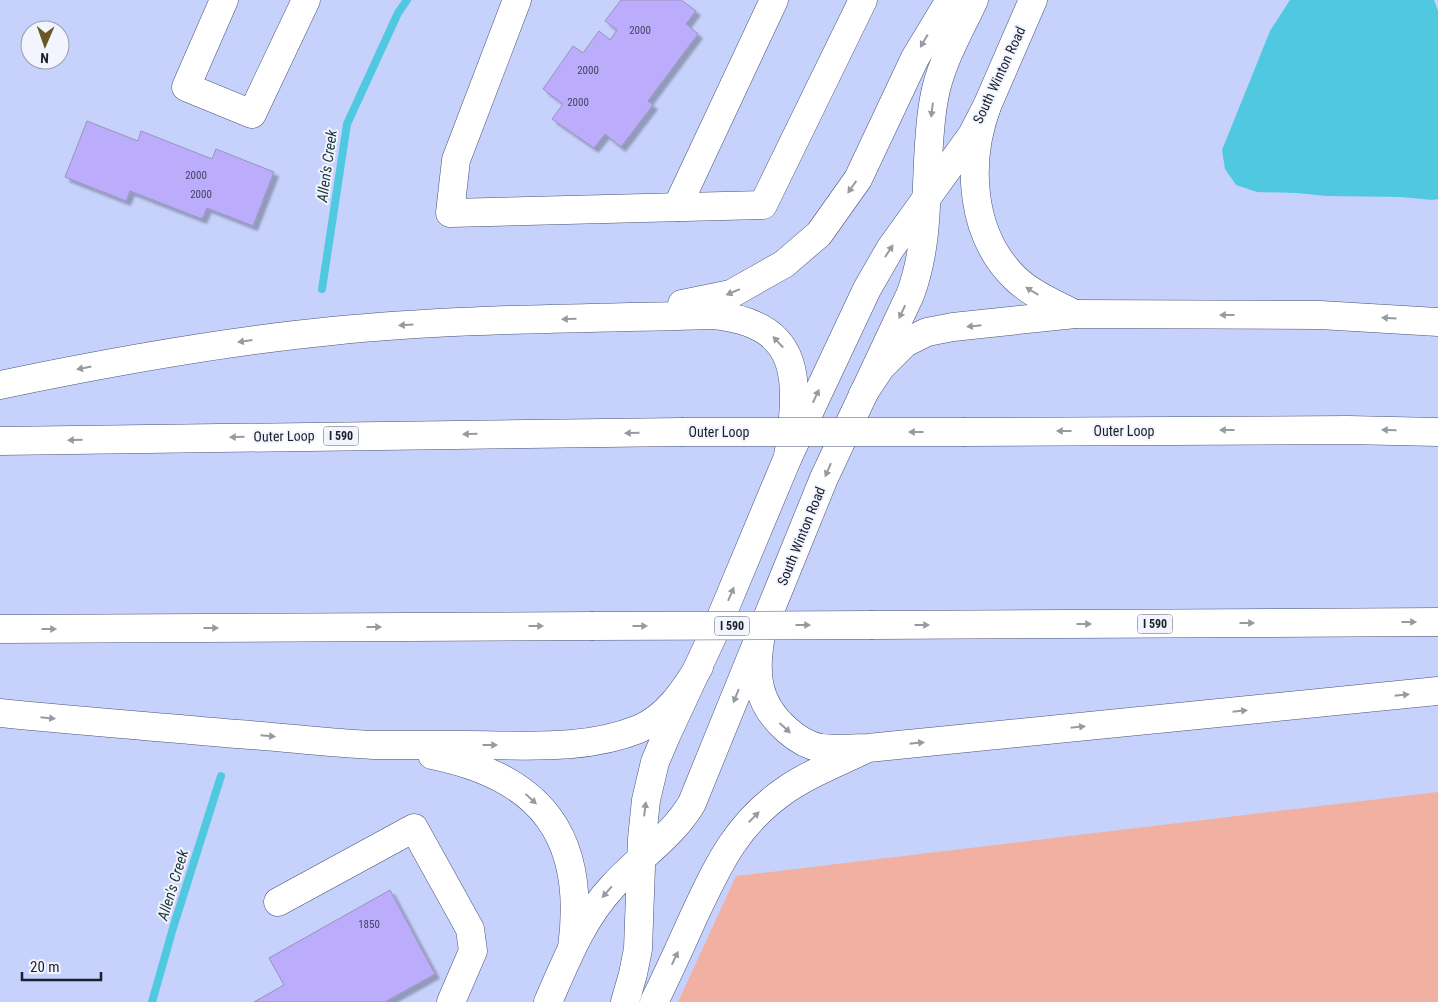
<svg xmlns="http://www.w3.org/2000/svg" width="1438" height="1002" font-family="'Roboto Condensed',sans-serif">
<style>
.green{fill:#f1b0a2}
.water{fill:#50c9e0}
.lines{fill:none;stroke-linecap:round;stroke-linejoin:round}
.stream{stroke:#50c9e0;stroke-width:8}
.building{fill:#bcadfc;stroke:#9992bb;filter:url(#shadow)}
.minor-casing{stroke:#485275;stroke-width:29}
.major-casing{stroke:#485275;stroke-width:29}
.highway-casing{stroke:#485275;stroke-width:29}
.minor{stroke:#fff;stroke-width:28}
.major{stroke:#fff;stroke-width:28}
.highway{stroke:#fff;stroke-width:28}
.highway-bridge-casing{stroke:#485275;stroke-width:29;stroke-linecap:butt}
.highway-bridge{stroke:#fff;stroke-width:28}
.oneway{fill:#989aa1}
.labels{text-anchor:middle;stroke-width:4;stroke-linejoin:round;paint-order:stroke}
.number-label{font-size:11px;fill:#434262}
.shield{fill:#f2f5fd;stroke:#5c5f6c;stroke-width:1}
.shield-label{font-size:12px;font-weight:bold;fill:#1b1f2e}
.street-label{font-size:14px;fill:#1b1f2e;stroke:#f2f5fd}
.water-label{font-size:15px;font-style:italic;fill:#1b353a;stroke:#f2f5fd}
</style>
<defs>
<filter id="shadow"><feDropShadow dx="4.5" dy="4.5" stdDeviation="1" flood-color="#0004"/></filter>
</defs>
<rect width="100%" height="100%" fill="#c6d2fc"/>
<path class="green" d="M1438,792V1002H678L736,876Z"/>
<path class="water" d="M1290,0H1434L1438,11V199L1433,200L1401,197L1326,196L1297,193L1257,192L1236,185L1225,169L1222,150L1270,31Z"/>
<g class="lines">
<g class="stream">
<path d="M322,289L347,124L398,13L407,0"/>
<path d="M152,1002L173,928L221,776"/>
</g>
</g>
<g class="building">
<path d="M621,0H681L696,11L686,24L698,34L648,101L653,105L621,147L605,134L594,148L552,119L563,104L543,89L573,46L583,53L599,31L610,40L617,30L605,21Z"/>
<path d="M87,121L138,141L141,131L212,159L216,149L274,172L253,226L207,208L202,219L130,191L126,201L65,177Z"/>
<path d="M390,890L435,974L385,1002H254L284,985L269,958Z"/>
</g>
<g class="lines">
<defs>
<g id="minor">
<path d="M224,0L186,87L252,114L306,0"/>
<path d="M517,0L456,160L450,213L763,205L863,0"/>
<path d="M677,207L774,0"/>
<path d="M278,902L414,828L470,929L473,951L451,1002"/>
</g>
<g id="major">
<path d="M548,1002C566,961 582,919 613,886C638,858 673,836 692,803L824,478L910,295C934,232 922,164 934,99C940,64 959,32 974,0"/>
<path d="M625,1002L633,974L638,949L642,839L646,800L655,762L666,736L719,622L788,457L867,289L890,249L972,135L987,106L1033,0"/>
</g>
<g id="highway">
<path d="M987,106C966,163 970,235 1016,279C1032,294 1055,304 1075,314"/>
<path d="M682,304L731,294L784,264L819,234L858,179L915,58L950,0"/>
<path d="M0,385C110,362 220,342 332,331C459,318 586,319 713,315C805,324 799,383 788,457"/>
<path d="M863,394L881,367L905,343L927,332L953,327L1075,314L1320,315L1438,322"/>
<path d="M965,432L1348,430L1438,432"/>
<path d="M0,441L681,432"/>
<path d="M873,625L1438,622"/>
<path d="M0,629L591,626"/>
<path d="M761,635C754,673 756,703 787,730C796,738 809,746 821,748C836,750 853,748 868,748L1438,691"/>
<path d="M0,713C79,721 158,727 237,734C282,737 328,743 373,745C404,745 436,745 467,745C525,745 584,751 639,729C667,717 683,692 699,667"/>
<path d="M432,755C542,777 587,837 572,948"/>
<path d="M654,1002C668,974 681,945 694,916C719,863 737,823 787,789C810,773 837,763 862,751"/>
</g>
</defs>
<use href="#minor" class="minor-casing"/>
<use href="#major" class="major-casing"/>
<use href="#highway" class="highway-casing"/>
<use href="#minor" class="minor"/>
<use href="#major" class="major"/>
<use href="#highway" class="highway"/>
<defs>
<g id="highway-bridge">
<path d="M681,432H965"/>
<path d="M591,626L873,625"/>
</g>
</defs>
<use href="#highway-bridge" class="highway-bridge-casing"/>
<use href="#highway-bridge" class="highway-bridge"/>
</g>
<defs><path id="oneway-solid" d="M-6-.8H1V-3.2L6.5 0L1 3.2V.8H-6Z" transform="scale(1.25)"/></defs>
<g class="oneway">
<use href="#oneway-solid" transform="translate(924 41) rotate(120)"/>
<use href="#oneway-solid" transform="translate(932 110) rotate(97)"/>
<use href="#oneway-solid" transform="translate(852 187) rotate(125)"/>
<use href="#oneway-solid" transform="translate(889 251) rotate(-57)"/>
<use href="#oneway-solid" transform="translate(1032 291) rotate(-149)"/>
<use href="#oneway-solid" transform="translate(733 292) rotate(157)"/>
<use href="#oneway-solid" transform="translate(902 312) rotate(115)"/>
<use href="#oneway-solid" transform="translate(1227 315) rotate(-180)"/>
<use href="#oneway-solid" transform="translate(1389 318) rotate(-176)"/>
<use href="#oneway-solid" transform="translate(569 319) rotate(179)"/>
<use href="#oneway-solid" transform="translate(406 325) rotate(177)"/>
<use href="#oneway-solid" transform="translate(974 326) rotate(174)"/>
<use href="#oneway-solid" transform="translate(245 341) rotate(172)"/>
<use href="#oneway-solid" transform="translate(778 342) rotate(-133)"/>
<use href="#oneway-solid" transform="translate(84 368) rotate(169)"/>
<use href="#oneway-solid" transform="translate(816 396) rotate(-65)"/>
<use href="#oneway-solid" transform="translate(1227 430) rotate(180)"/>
<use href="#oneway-solid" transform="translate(1389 430) rotate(-179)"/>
<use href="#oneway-solid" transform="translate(1064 431) rotate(180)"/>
<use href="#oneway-solid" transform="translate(916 432) rotate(180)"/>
<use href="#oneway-solid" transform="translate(632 433) rotate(179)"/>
<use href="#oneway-solid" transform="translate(470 434) rotate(179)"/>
<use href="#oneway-solid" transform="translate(237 437) rotate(179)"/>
<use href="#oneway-solid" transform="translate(75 440) rotate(179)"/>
<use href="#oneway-solid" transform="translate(828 470) rotate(113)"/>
<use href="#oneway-solid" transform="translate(731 594) rotate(-67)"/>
<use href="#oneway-solid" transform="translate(1409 622)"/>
<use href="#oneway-solid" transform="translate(1247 623)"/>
<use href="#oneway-solid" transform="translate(1084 624)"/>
<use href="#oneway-solid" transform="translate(803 625)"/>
<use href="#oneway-solid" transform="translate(922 625)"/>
<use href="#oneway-solid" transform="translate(536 626)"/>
<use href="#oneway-solid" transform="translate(640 626)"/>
<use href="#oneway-solid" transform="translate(374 627)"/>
<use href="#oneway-solid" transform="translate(211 628)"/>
<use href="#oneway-solid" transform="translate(49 629)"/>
<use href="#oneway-solid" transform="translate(1402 695) rotate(-6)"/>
<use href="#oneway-solid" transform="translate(736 696) rotate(112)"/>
<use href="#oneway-solid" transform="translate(1240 711) rotate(-6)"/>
<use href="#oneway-solid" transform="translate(48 718) rotate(6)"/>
<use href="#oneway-solid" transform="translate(1078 727) rotate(-6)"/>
<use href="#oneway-solid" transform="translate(785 728) rotate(42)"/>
<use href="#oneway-solid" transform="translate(268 736) rotate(5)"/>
<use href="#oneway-solid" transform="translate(917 743) rotate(-6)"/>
<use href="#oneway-solid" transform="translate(490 745)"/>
<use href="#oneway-solid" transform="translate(531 799) rotate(43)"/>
<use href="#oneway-solid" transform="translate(645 809) rotate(-83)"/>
<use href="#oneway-solid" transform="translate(754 817) rotate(-45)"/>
<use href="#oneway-solid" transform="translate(607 892) rotate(131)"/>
<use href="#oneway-solid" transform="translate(675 958) rotate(-65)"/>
</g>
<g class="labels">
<g class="number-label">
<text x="640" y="34">2000</text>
<text x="588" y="74">2000</text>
<text x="578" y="106">2000</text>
<text x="196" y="179">2000</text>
<text x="201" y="198">2000</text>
<text x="369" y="928">1850</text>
</g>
<g class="shield">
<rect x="323.5" y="426.5" width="35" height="19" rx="4"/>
<rect x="1137.5" y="614.5" width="35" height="19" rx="4"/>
<rect x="714.5" y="616.5" width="35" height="19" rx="4"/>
</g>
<g class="shield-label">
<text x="341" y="440">I 590</text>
<text x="1155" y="628">I 590</text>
<text x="732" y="630">I 590</text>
</g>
<g class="street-label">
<text transform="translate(999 75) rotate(-65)" y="5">South Winton Road</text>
<text x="1124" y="436">Outer Loop</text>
<text x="719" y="437">Outer Loop</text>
<text transform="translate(284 436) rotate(-1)" y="5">Outer Loop</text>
<text transform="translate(801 536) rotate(-68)" y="5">South Winton Road</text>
</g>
<g class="water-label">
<text transform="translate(327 166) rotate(-82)" y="5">Allen's Creek</text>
<text transform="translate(173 885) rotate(-73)" y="5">Allen's Creek</text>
</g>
</g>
<g transform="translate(45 45) rotate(182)"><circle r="24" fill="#f2f5fd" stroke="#9c9faa"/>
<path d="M0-4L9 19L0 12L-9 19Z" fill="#685826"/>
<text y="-8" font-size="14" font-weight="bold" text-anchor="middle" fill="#1b1f2e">N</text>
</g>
<path d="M22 972v8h79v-8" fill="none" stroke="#1b1f2e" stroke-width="2.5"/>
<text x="30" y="972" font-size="15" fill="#1b1f2e" stroke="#f2f5fd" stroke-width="4" paint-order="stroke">20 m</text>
</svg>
